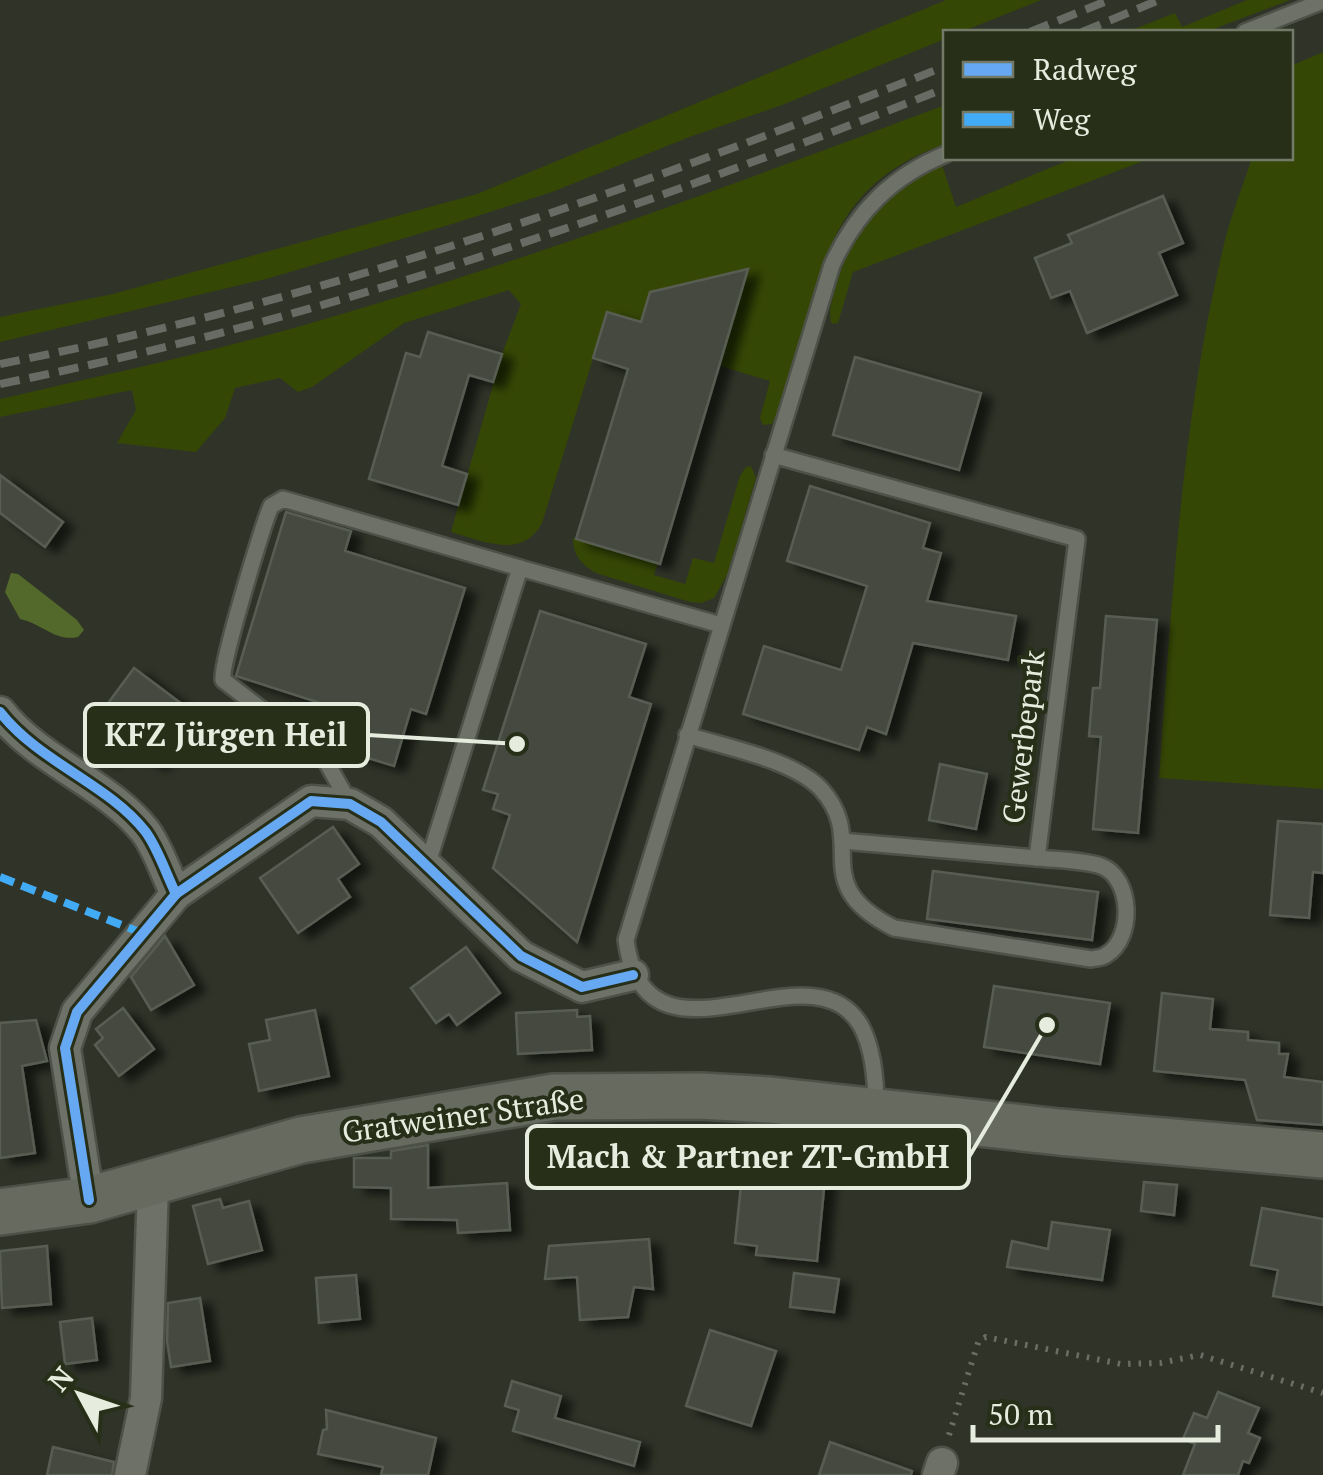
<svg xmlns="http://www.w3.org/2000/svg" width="1323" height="1475" font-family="'PT Serif',serif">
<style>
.green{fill:#354705}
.water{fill:#53692b}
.building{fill:#454a3f;stroke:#595d52;stroke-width:2.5;filter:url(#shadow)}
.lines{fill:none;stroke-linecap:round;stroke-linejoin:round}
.service-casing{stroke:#4d5147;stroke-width:20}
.minor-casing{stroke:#4d5147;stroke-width:35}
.secondary-casing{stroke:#4d5147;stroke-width:50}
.path{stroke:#6b6e64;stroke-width:6;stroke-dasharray:2.5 8;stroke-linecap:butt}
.service{stroke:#6d7168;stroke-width:15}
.minor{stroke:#6d7168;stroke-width:30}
.secondary{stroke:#676b5f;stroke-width:45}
.rail{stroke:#686b63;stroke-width:8;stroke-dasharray:20 10;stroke-linecap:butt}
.quiet{stroke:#42abf6;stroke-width:8;stroke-dasharray:15 8;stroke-linecap:butt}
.cycleway-casing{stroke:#272f19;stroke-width:16}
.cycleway{stroke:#66a8f1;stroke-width:10}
.labels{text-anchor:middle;stroke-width:8;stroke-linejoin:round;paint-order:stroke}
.street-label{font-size:30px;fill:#e6ecde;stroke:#272f19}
.leader{fill:none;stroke:#e6ecde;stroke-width:4}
.callout-dot{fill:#e6ecde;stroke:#272f19;stroke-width:4}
.callout{fill:#272f19;stroke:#e6ecde;stroke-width:4}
.callout-label{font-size:32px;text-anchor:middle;font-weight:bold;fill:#e6ecde}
</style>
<defs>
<filter id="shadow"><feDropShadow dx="11" dy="6" stdDeviation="5" flood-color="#0009"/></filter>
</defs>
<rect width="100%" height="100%" fill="#303428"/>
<g class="green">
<path d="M946,0H1041L961,32H946L945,39L782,105L692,136L552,192L452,224L266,279L0,342V317L113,294L477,194Z"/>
<path d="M1247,0H1290L1206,32H1127L1175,13L1182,27Z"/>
<path d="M1323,52V789L1159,778C1172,602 1181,425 1222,253C1229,220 1242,189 1252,158H1290L1291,66Z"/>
<path d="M945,105V144C846,179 826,243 802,337C794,366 787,397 772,424L763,425L760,418L770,381L720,366L747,270L651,292L641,322L607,313L542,523C522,560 483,541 451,532L502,354L521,304L509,290L404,323L312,387L298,392L280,378L235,388L225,418L196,452L117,443L136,410L132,390L0,417V399C101,376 202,354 301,326C520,263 733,185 945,105Z"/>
<path d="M1074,158H1151L853,272L838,323L832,324C827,311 833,299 836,286C851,231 891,189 942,165L956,207Z"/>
<path d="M751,466L756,478L727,575L714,598L701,603L690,602L599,574C583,567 573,556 573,538L658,563L654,575L685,584L693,558L714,563L740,476L746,467Z"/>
</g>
<path class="water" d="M11,573L18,574L77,620L84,630L78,637C55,642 43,624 20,619L5,592Z"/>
<g class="building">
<path d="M1163,196L1183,243L1159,253L1177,295L1087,333L1070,291L1051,298L1035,258L1072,243L1068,235Z"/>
<path d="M748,269L660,564L576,539L628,369L593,358L607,312L641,322L650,292Z"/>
<path d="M428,332L502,354L493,382L469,375L442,466L467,474L458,505L369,479L406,353L420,357Z"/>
<path d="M855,357L981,393L959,470L833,435Z"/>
<path d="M0,475L63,522L45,547L0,513Z"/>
<path d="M810,486L930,523L923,548L941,553L927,601L1016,616L1008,660L913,643L886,734L867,727L859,750L743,714L764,646L841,670L867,586L787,561Z"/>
<path d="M286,512L351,531L345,551L465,588L426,714L411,709L394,766L328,746L339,709L236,676Z"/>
<path d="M540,611L646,644L629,697L651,704L577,942L493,868L510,815L493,809L498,794L483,790Z"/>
<path d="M1106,616L1157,620L1138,833L1093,829L1101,737L1089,736L1093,688H1100Z"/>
<path d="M134,668L194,713L156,765L121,740L106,760L85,744L100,724L95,721Z"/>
<path d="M940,764L987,774L976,829L929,820Z"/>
<path d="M1278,821L1323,824V873L1313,872L1309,918L1270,915Z"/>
<path d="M333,827L359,864L338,879L350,897L298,933L260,878Z"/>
<path d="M933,871L1098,892L1092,940L927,919Z"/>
<path d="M165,936L194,985L151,1010L131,977Z"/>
<path d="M466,947L500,993L457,1025L449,1014L436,1023L411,988Z"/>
<path d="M994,986L1110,1003L1100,1064L984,1047Z"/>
<path d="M1162,993L1213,999L1210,1029L1248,1032V1040L1279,1043V1054H1288L1284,1077L1323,1082V1125L1257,1120L1245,1080L1154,1071Z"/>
<path d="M123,1008L154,1049L119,1076L95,1045L103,1038L96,1029Z"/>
<path d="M315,1010L329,1076L259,1091L249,1044L270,1040L266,1020Z"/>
<path d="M577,1010V1017L590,1016L592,1050L518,1054L516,1013Z"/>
<path d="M36,1020L47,1061L22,1066L35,1153L0,1158V1023Z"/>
<path d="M428,1145V1188L507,1183L510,1230L458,1233L457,1220L391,1219V1188L354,1187V1158H391V1151Z"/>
<path d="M763,1156L795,1158L794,1165L826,1168L817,1261L756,1255L757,1246L735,1243L743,1166L762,1168Z"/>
<path d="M1144,1182L1177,1185L1174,1215L1141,1211Z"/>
<path d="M220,1199L223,1208L249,1201L262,1250L208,1264L193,1206Z"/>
<path d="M1262,1208L1323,1219V1305L1273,1296L1278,1270L1251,1265Z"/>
<path d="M1052,1222L1110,1230L1102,1280L1007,1267L1012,1241L1048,1249Z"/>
<path d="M649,1239L653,1289L634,1287L628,1317L580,1320L577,1277L545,1279L549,1246Z"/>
<path d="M47,1246L51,1304L2,1308L0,1251Z"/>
<path d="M794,1273L839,1279L834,1312L790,1307Z"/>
<path d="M356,1275L360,1319L319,1323L316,1278Z"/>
<path d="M200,1298L210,1361L171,1367L167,1341L168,1303Z"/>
<path d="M92,1318L97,1360L65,1364L60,1322Z"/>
<path d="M710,1330L776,1351L751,1426L686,1406Z"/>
<path d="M512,1381L561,1396L555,1418L640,1442L634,1466L513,1431L519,1410L505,1406Z"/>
<path d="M1218,1392L1259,1408L1248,1433L1260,1438L1249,1463L1243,1461L1238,1475H1183L1195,1444L1183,1439L1194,1413L1207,1418Z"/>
<path d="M326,1410L436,1438L428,1475H381L383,1467L318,1454L323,1430L327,1429Z"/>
<path d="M830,1442L912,1471L911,1475H819Z"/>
<path d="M53,1447L114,1462L112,1475H47Z"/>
</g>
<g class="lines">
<defs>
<g id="service">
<path d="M1245,32L1323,1"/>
<path d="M687,735C725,747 794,760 821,789C870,843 805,883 894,928L1091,959C1096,958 1102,958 1106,955C1135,938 1132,877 1101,866C1082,860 1057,860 1037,858L1077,539L773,455"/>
<path d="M350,804L323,756L223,680C220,666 262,528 271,506L283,499L520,568"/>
<path d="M842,841L1037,858"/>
<path d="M427,866L520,568L721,625"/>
<path d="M876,1108C876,1081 874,1050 861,1026C811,938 646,1087 626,940L832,265C856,212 892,176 946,154"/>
</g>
<g id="minor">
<path d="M0,712C39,762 108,784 145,831C158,848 166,874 176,894L77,1012L65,1048L89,1200"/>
<path d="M176,894L311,801L350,804L381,822L521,956L582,987L633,975"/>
<path d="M130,1475L146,1398L153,1184"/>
<path d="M938,1475L942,1463"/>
</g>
<path id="secondary" d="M0,1212L89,1200L301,1140L554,1097L701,1096L770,1100L1059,1132L1323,1155"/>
</defs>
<use href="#service" class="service-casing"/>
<use href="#minor" class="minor-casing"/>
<use href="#secondary" class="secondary-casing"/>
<path class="path" d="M949,1435L977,1346L979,1340L986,1337L1121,1364L1160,1363L1200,1355L1323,1393"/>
<use href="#service" class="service"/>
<use href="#minor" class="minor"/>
<use href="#secondary" class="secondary"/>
<g class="rail">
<path d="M1030,32L1109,0"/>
<path d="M1082,32L1159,0"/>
<path d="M0,364C325,301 639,187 946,66"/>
<path d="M0,384C325,319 638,209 946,88"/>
</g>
<path class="quiet" d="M0,877L142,933"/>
<defs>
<g id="cycleway">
<path d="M0,712C39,762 108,784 145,831C158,848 166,874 176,894L77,1012L65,1048L89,1200"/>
<path d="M176,894L311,801L350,804L381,822L521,956L582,987L633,975"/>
</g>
</defs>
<use href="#cycleway" class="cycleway-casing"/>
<use href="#cycleway" class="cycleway"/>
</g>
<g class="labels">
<g class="street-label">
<text transform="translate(1024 737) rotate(-83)" y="10">Gewerbepark</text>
<text transform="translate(463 1116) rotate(-8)" y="10">Gratweiner Straße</text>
</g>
</g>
<path class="leader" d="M517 744L368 735M1047 1025L969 1157"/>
<g class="callout-dot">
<circle cx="517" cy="744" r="10"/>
<circle cx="1047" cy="1025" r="10"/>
</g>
<g class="callout">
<rect x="85" y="704" width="283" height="62" rx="10"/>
<rect x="527" y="1126" width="442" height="62" rx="10"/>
</g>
<g class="callout-label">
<text x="226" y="746">KFZ Jürgen Heil</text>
<text x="748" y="1168">Mach &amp; Partner ZT-GmbH</text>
</g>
<rect x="943" y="30" width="350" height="130" fill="#272f19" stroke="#737b68" stroke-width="2.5"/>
<rect x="963" y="62" width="50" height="15" fill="#66a8f1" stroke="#737b68" stroke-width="2.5"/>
<text x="1033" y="80" font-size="30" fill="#e6ecde">Radweg</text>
<rect x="963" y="112" width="50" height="15" fill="#42abf6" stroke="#737b68" stroke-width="2.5"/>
<text x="1033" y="130" font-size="30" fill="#e6ecde">Weg</text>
<g transform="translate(80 1395) rotate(310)" stroke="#272f19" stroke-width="8" paint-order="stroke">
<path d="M0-8L18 38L0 25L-18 38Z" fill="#e6ecde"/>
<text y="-15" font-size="28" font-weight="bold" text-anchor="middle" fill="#e6ecde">N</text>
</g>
<path d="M973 1425v15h245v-15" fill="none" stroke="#e6ecde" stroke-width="5"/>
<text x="988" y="1425" font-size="30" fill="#e6ecde" stroke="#272f19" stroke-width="8" paint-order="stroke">50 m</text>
</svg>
